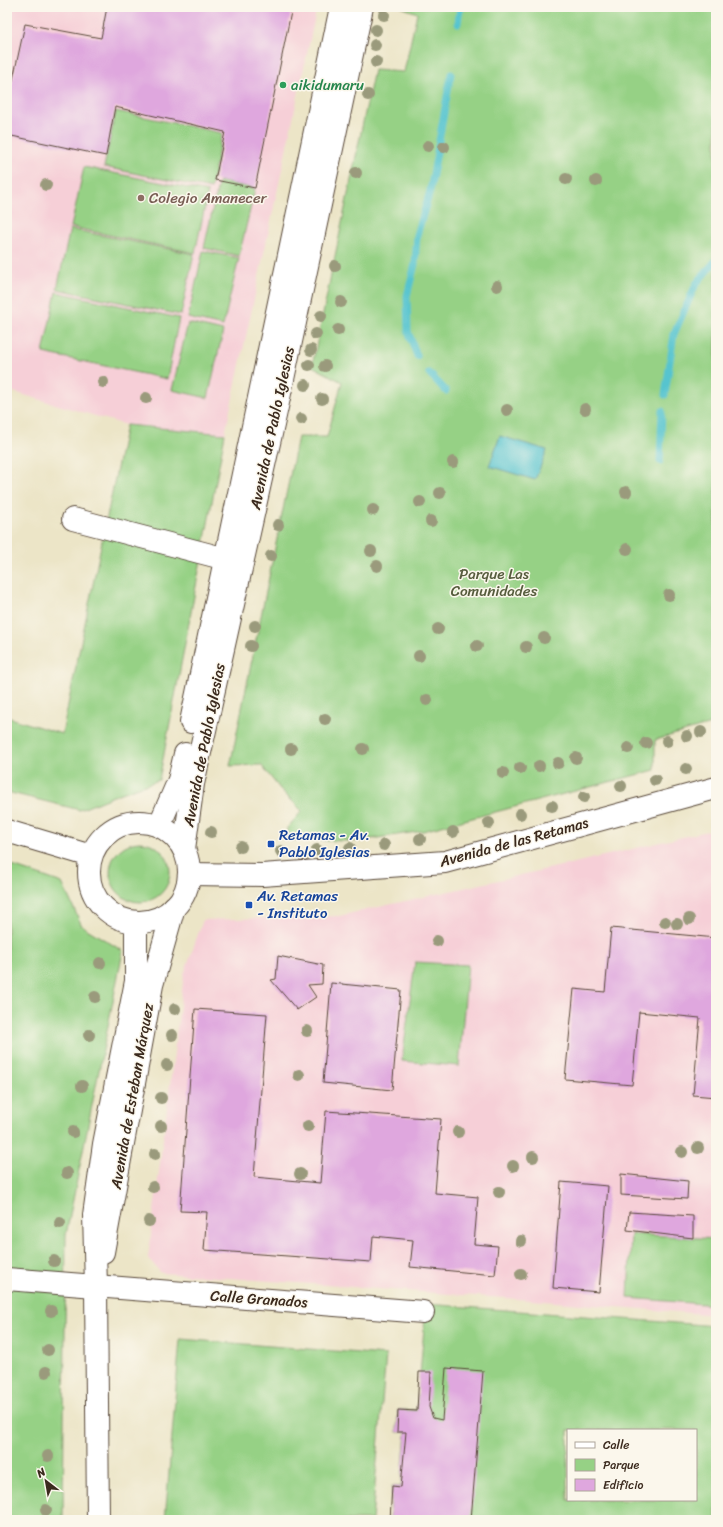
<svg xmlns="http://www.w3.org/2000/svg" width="723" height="1527" font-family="Sriracha,sans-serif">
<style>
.built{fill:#f6cfd7}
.green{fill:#96d185;stroke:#687e52;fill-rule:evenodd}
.water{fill:#57c4cf;stroke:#497776}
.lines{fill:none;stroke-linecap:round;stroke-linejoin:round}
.stream{stroke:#57c4cf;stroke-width:7}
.building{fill:#dfa7de}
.minor-casing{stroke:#564637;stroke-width:24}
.minor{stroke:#fff;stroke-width:22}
.tree{fill:#9a9a7b}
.leisure-dot{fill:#2e9e5b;stroke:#fbf7ec;stroke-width:1.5}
.education-dot{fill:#8d6e63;stroke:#fbf7ec;stroke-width:1.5}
.transit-dot{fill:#1a4fb4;stroke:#fbf7ec;stroke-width:1.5}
.labels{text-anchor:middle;stroke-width:3;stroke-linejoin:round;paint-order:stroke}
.leisure-label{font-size:15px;fill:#27864d;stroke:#fbf7ec;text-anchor:start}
.education-label{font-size:15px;fill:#785e54;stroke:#fbf7ec;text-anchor:start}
.street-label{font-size:15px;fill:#3b2a1e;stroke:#fbf7ec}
.park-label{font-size:15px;fill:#565c3d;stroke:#fbf7ec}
.transit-label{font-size:15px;fill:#164399;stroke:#fbf7ec;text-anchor:start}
</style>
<rect width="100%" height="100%" fill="#fbf7ec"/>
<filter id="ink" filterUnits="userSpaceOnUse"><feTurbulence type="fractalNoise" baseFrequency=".025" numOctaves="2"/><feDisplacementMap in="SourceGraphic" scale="8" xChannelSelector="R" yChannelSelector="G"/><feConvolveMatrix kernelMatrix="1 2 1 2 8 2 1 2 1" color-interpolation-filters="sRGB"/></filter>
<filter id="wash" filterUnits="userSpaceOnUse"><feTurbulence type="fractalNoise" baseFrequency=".012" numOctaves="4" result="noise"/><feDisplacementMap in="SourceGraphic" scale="16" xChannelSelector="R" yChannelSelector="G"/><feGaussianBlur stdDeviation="0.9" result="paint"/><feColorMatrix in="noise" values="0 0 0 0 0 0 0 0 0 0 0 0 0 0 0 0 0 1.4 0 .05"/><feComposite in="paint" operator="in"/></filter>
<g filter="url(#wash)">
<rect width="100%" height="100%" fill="#ece5c7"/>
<g class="built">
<path d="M7,7H317L225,434L126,425L7,390Z"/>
<path d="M716,829V1315L530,1300L161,1273L148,1258L184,974L203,920L339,916L574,863Z"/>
</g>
<g class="green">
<path d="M401,7H716V732L711,724L655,740V770L423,831L358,841L287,840V828L302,811L281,790L261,765L230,766L298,437H327L342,382L312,366L374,70L404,72L417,13Z"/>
<path d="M116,111L222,133L211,189L104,167Z"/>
<path d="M84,167L208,192L195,253L71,227Z"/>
<path d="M219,181L255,189L239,256L204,248Z"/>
<path d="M70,229L194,254L181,315L57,289Z"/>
<path d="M203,251L239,258L223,326L188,318Z"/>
<path d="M56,292L179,318L167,379L43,353Z"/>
<path d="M188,323L223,331L208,398L172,390Z"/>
<path d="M126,425L225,434L159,780L116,795L80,810L7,792V717L62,734Z"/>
<circle cx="140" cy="872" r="30"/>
<path d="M7,864L62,883L82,926L123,951L66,1235L63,1520H7Z"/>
<path d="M415,962L468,965L459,1066L402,1061Z"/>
<path d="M631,1234L716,1239V1305L628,1298Z"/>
<path d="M426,1304L716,1326V1520H390L392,1486L401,1487L406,1432H397L398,1410H417ZM568,1430H696V1500H568Z"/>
<path d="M180,1339L386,1355L372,1520H165Z"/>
</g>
<path class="water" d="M500,436L547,450L535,480L489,466Z"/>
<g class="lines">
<g class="stream">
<path d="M458,23L460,7"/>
<path d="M417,356L408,331L407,296L415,264L417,235L430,191L451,74"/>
<path d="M429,373L446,391"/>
<path d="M665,395L674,334L696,284L716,260"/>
<path d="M660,461L662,411"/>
</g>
</g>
<g id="blocks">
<g class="building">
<path d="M107,7H292L255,188L215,180L225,132L115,107L106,156L7,135V107L25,24L101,38Z"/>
<path d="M611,928L716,938V1097L693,1095L700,1018L639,1012L632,1085L565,1079L574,989L605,992Z"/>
<path d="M278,956L323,965L322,984L308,985L316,997L297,1010L271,980L276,979Z"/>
<path d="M331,983L401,990L392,1090L323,1083Z"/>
<path d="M195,1009L267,1014L254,1177L320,1183L326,1111L441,1119L435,1193L478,1197L474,1244L498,1246L495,1275L410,1267L413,1240L373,1236L371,1262L204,1250L207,1212L180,1211Z"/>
<path d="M621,1174L688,1181L687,1199L621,1195Z"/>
<path d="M561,1182L608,1186L599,1292L553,1288Z"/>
<path d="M629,1212L693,1216V1238L627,1230Z"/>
<path d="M446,1368L483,1371L471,1520H390L392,1486L401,1487L406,1432H397L398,1410L417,1411L419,1372H431L429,1407L433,1418L442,1420Z"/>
</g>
</g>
</g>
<g filter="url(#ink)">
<use href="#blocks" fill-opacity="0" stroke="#564637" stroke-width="1"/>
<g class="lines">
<defs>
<g id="minor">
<path d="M73,519L226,559"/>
<path d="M191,722L341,7"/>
<circle cx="139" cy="872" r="50"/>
<path d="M159,826L179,780L185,754"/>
<path d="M7,831L91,856"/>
<path d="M184,849L193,784L279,398L362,7"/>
<path d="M189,874L262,875L445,862L716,788"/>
<path d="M103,1252L152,985L174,907"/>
<path d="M7,1279L423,1312"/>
<path d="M98,1520L96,1286L94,1215L104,1144L136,981V922"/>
</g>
</defs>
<use href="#minor" class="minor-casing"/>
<use href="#minor" class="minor"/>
</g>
<g class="tree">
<circle cx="384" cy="15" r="6"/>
<circle cx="376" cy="30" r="6"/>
<circle cx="375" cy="45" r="6"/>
<circle cx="376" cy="62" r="6"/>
<circle cx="368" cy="95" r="6"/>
<circle cx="428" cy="146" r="6"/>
<circle cx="444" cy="147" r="6"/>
<circle cx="356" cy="173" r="6"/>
<circle cx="566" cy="179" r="6"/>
<circle cx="596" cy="181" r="6"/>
<circle cx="46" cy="185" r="6"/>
<circle cx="335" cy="266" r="6"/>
<circle cx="497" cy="286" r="6"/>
<circle cx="341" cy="302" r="6"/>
<circle cx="321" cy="316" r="6"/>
<circle cx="338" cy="330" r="6"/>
<circle cx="316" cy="334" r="6"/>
<circle cx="311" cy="350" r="6"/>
<circle cx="309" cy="365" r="6"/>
<circle cx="325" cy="366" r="6"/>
<circle cx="103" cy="382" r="6"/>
<circle cx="305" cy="385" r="6"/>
<circle cx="146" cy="398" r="6"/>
<circle cx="322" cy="399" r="6"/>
<circle cx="585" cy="409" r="6"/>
<circle cx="507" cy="410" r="6"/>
<circle cx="301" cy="419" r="6"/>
<circle cx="453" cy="462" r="6"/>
<circle cx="626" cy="492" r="6"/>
<circle cx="440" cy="493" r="6"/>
<circle cx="420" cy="502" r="6"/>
<circle cx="373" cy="510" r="6"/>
<circle cx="431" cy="521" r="6"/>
<circle cx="278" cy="525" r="6"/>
<circle cx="627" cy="549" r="6"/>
<circle cx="371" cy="551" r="6"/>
<circle cx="271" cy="556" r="6"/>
<circle cx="377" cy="566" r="6"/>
<circle cx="669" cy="595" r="6"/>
<circle cx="255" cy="626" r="6"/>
<circle cx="438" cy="629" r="6"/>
<circle cx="544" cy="638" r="6"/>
<circle cx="251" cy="646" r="6"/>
<circle cx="477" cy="646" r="6"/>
<circle cx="526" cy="647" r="6"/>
<circle cx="419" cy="656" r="6"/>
<circle cx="427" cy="700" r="6"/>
<circle cx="325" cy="719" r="6"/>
<circle cx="701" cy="732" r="6"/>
<circle cx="687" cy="736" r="6"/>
<circle cx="667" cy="741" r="6"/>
<circle cx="646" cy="743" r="6"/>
<circle cx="628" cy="748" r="6"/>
<circle cx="291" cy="749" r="6"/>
<circle cx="363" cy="749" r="6"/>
<circle cx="576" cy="758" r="6"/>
<circle cx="558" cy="763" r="6"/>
<circle cx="539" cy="766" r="6"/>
<circle cx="520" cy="768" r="6"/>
<circle cx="686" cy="769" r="6"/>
<circle cx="503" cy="773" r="6"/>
<circle cx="655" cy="780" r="6"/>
<circle cx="621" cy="786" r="6"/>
<circle cx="584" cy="797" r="6"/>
<circle cx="552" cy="806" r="6"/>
<circle cx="520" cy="814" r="6"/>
<circle cx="489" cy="823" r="6"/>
<circle cx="211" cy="832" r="6"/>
<circle cx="453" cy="832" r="6"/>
<circle cx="420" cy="839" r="6"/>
<circle cx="384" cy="845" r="6"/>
<circle cx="241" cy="847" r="6"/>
<circle cx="350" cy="848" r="6"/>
<circle cx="317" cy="850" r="6"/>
<circle cx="281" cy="851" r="6"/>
<circle cx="689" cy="919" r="6"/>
<circle cx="665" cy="922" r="6"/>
<circle cx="677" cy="924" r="6"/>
<circle cx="437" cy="941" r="6"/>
<circle cx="100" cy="963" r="6"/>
<circle cx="95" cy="997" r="6"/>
<circle cx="175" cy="1009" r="6"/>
<circle cx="307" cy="1031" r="6"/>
<circle cx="89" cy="1035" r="6"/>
<circle cx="172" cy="1035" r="6"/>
<circle cx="167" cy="1065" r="6"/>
<circle cx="299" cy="1075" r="6"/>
<circle cx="82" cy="1086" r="6"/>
<circle cx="161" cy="1098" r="6"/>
<circle cx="161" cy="1126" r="6"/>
<circle cx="308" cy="1126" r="6"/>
<circle cx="73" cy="1132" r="6"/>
<circle cx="458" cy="1132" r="6"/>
<circle cx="698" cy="1148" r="6"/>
<circle cx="682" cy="1152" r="6"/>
<circle cx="155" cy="1154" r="6"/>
<circle cx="533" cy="1157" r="6"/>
<circle cx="513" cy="1166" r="6"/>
<circle cx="67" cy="1173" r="6"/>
<circle cx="300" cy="1174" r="6"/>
<circle cx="153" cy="1187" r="6"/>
<circle cx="499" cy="1192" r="6"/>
<circle cx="149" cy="1221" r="6"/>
<circle cx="60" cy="1223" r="6"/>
<circle cx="521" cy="1241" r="6"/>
<circle cx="54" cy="1261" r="6"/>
<circle cx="521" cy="1274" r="6"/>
<circle cx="51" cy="1311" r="6"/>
<circle cx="48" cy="1350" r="6"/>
<circle cx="46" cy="1372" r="6"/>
<circle cx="48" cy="1456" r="6"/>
<circle cx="46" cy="1510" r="6"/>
</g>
</g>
<circle class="leisure-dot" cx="283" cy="85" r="4"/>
<circle class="education-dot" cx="141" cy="198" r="4"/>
<g class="transit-dot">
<rect x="267" y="840" width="8" height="8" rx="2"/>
<rect x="245" y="901" width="8" height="8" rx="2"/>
</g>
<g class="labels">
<g class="leisure-label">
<text x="291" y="90">aikidumaru</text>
</g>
<g class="education-label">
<text x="149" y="203">Colegio Amanecer</text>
</g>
<g class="street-label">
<text transform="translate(272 428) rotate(-78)" y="5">Avenida de Pablo Iglesias</text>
<text transform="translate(204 745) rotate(-79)" y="5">Avenida de Pablo Iglesias</text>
<text transform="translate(514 842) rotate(-15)" y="5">Avenida de las Retamas</text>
<text transform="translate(132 1096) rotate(-80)" y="5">Avenida de Esteban Márquez</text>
<text transform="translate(259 1299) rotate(4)" y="5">Calle Granados</text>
</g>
<g class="park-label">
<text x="494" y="579">Parque Las<tspan x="494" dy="17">Comunidades</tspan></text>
</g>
<g class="transit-label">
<text x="279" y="840">Retamas - Av.<tspan x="279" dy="17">Pablo Iglesias</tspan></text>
<text x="257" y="901">Av. Retamas<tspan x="257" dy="17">- Instituto</tspan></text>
</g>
</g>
<rect width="723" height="1527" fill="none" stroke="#fbf7ec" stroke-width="24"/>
<rect x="567" y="1429" width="130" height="72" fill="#fbf7ec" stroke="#aea59a"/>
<rect x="575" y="1442" width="20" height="6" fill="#ffffff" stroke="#aea59a"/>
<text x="603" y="1449" font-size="12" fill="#3b2a1e">Calle</text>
<rect x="575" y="1459" width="20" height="12" fill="#96d185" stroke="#aea59a"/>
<text x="603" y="1469" font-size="12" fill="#3b2a1e">Parque</text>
<rect x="575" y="1479" width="20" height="12" fill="#dfa7de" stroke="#aea59a"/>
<text x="603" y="1489" font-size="12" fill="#3b2a1e">Edificio</text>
<g transform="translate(46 1481) rotate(329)" stroke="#fbf7ec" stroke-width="3" paint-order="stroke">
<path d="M0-3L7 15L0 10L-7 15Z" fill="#3b2a1e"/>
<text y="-6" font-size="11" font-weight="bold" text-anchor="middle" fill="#3b2a1e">N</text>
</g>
</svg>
